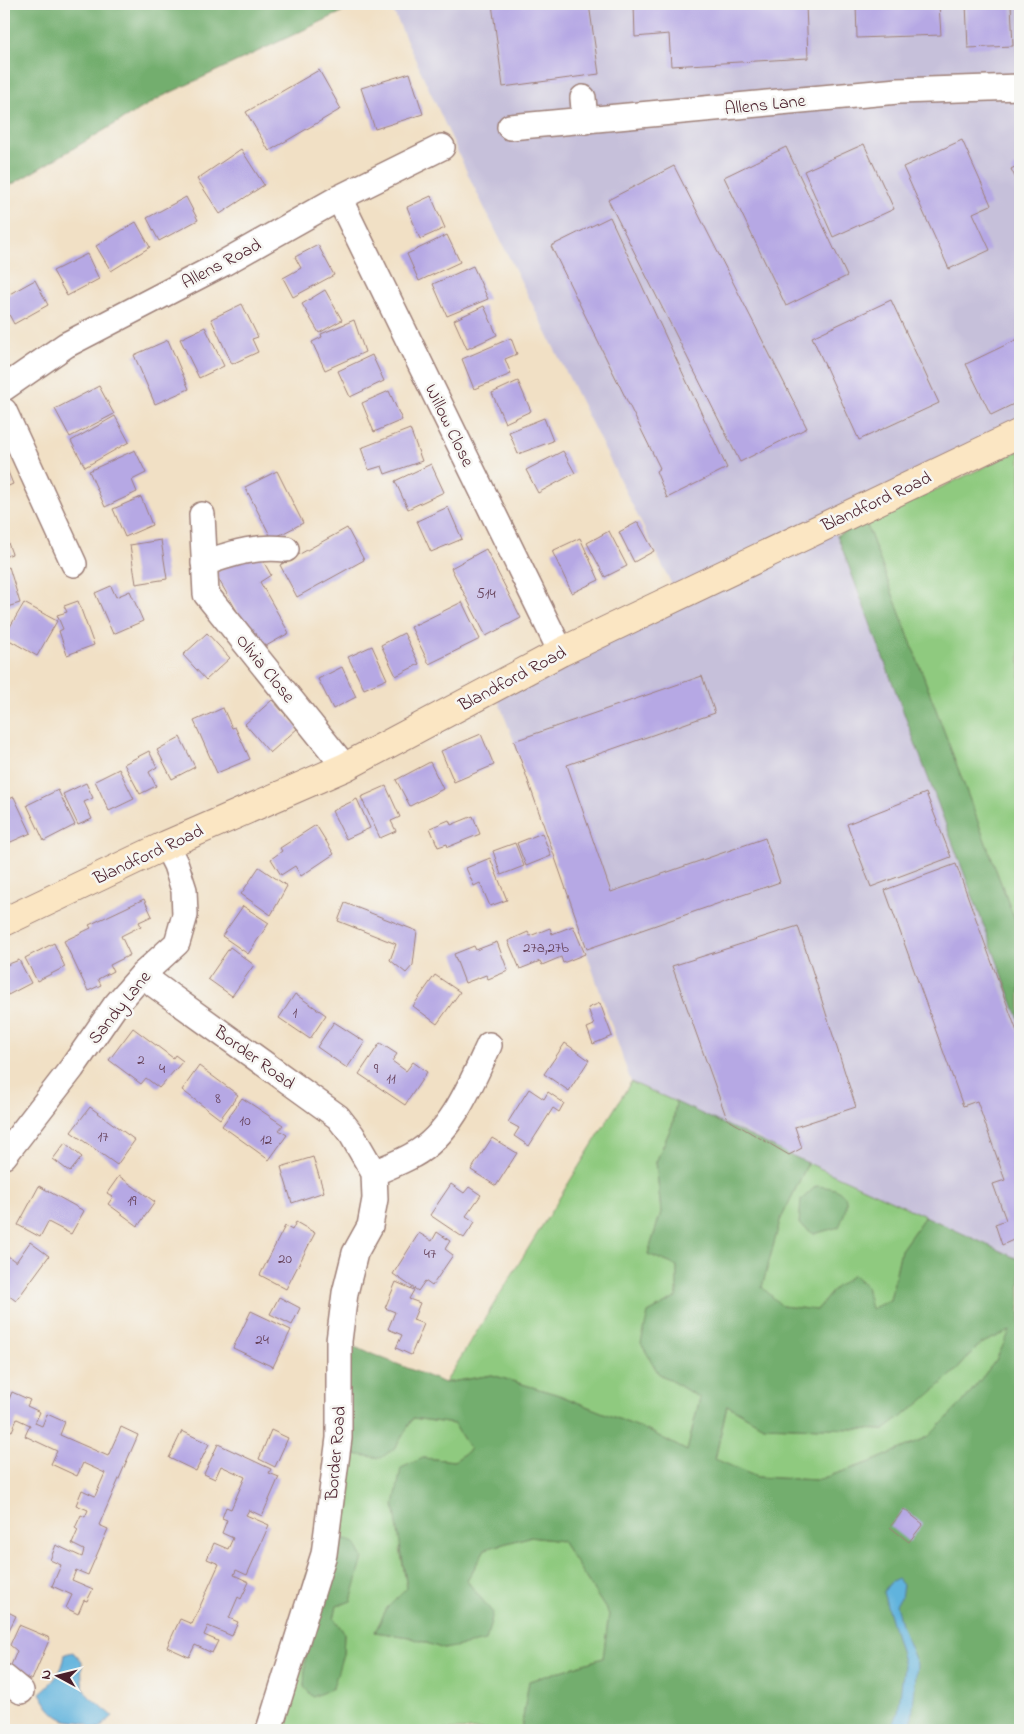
<svg xmlns="http://www.w3.org/2000/svg" width="1024" height="1734" font-family="'Indie Flower',sans-serif">
<style>
.industrial{fill:#c6c0da}
.green{fill:#8fca7f;stroke:#6c7455;fill-rule:evenodd}
.forest{fill:#73ae6e;stroke:#5e664c;fill-rule:evenodd}
.water{fill:#61b3dd;stroke:#566984}
.building{fill:#b6a8e4}
.lines{fill:none;stroke-linecap:round;stroke-linejoin:round}
.street-casing{stroke:#9e8078;stroke-width:28}
.secondary-casing{stroke:#9e8078;stroke-width:30}
.street{stroke:#fff;stroke-width:25}
.secondary{stroke:#fbe6c3;stroke-width:28}
.labels{text-anchor:middle;stroke-width:5;stroke-linejoin:round;paint-order:stroke}
.number-label{font-size:15px;fill:#654159}
.street-label{font-size:18px;fill:#4a1f2b;stroke:#f6f6f2}
</style>
<rect width="100%" height="100%" fill="#f6f6f2"/>
<filter id="ink" filterUnits="userSpaceOnUse"><feTurbulence type="fractalNoise" baseFrequency=".02" numOctaves="2"/><feDisplacementMap in="SourceGraphic" scale="10" xChannelSelector="R" yChannelSelector="G"/><feConvolveMatrix kernelMatrix="1 2 1 2 8 2 1 2 1" color-interpolation-filters="sRGB"/></filter>
<filter id="wash" filterUnits="userSpaceOnUse"><feTurbulence type="fractalNoise" baseFrequency=".0096" numOctaves="4" result="noise"/><feDisplacementMap in="SourceGraphic" scale="20" xChannelSelector="R" yChannelSelector="G"/><feGaussianBlur stdDeviation="1.12" result="paint"/><feColorMatrix in="noise" values="0 0 0 0 0 0 0 0 0 0 0 0 0 0 0 0 0 1.4 0 .05"/><feComposite in="paint" operator="in"/></filter>
<g filter="url(#wash)">
<rect width="100%" height="100%" fill="#f1e0c5"/>
<path class="industrial" d="M390,4H1020V433L832,522L1020,1022V1260L631,1082L514,741L493,687L677,595L472,183Z"/>
<g class="green">
<path d="M1020,450V934L866,523Z"/>
<path d="M631,1082L676,1102L673,1123L656,1162L661,1212L648,1254L677,1266V1297L648,1313L658,1373L700,1398L687,1451L653,1433L559,1395L492,1375L445,1383Z"/>
<path d="M808,1163L925,1216L901,1250L890,1300L870,1310L866,1286L835,1288L817,1310L781,1306L762,1287L780,1221Z"/>
<path d="M1011,1330L996,1360L963,1402L928,1437L871,1462L817,1480L757,1477L715,1460L727,1405L763,1426L884,1430L957,1370L980,1344Z"/>
<path d="M413,1418L454,1424L470,1449L455,1461L423,1458L400,1549L407,1588L387,1608L375,1632L409,1637L444,1649L492,1613L467,1581L485,1549L529,1537L562,1541L609,1614L603,1658L529,1681L521,1730H269L337,1452L396,1447ZM340,1537L355,1585L351,1601L337,1606L334,1618L344,1633L343,1654L304,1686L312,1631L324,1606L331,1556Z"/>
</g>
<g class="forest">
<path d="M4,4H359L161,97L4,189Z"/>
<path d="M866,523L1020,934V1022L837,535Z"/>
<path d="M676,1102L808,1163L780,1221L762,1287L782,1306L817,1310L835,1288L853,1275L866,1286L871,1309L890,1300L901,1250L925,1216L1020,1260L1019,1730H521L529,1681L603,1658L609,1614L562,1541L529,1537L485,1549L467,1581L493,1613L486,1641L444,1649L409,1637L375,1632L387,1608L407,1588L394,1505L401,1468L423,1458L455,1461L470,1449L454,1424L413,1418L396,1447L381,1458L337,1452L339,1341L445,1383L492,1375L559,1395L653,1433L687,1451L700,1398L658,1373L641,1343L648,1313L677,1297V1266L648,1254L661,1212L656,1162L673,1123ZM1010,1331L996,1360L963,1402L928,1437L871,1462L817,1480L757,1477L715,1459L727,1405L763,1426L884,1430L920,1403L957,1370L980,1344Z"/>
<path d="M816,1186C849,1188 852,1199 839,1227L814,1234L799,1224L801,1200Z"/>
<path d="M340,1537L355,1543L363,1558L351,1601L337,1606L334,1618L344,1633L343,1654L333,1688L313,1697L304,1687L306,1649L312,1631L324,1606L331,1556Z"/>
</g>
<g class="water">
<path d="M898,1579L903,1585L901,1598L896,1604L901,1625L917,1664L911,1730H891L898,1713L904,1665L883,1592L890,1583Z"/>
<path d="M73,1652L82,1662C80,1698 88,1694 113,1716L100,1728H91C82,1718 71,1724 61,1718C51,1713 45,1702 40,1693C53,1682 63,1672 65,1654Z"/>
</g>
<g id="blocks">
<g class="building">
<path d="M492,4H589L599,74L503,87Z"/>
<path d="M634,4H806L808,58L671,66L669,34L635,37Z"/>
<path d="M856,4H939L941,35L857,38Z"/>
<path d="M966,4H1011L1013,46L968,48Z"/>
<path d="M319,70L341,109L269,151L246,112Z"/>
<path d="M410,73L423,114L375,129L361,88Z"/>
<path d="M962,140L991,205L973,213L990,250L949,269L903,167Z"/>
<path d="M864,144L894,209L833,237L804,171Z"/>
<path d="M786,147L847,276L786,306L724,177Z"/>
<path d="M241,149L264,185L220,214L197,179Z"/>
<path d="M1020,164V187L1011,169Z"/>
<path d="M674,166L807,428L740,462L608,200Z"/>
<path d="M431,196L445,228L420,239L407,207Z"/>
<path d="M186,197L198,220L159,241L147,218Z"/>
<path d="M610,217L727,468L667,498L656,471L660,468L551,246Z"/>
<path d="M136,222L150,247L111,271L96,246Z"/>
<path d="M447,235L460,262L419,281L407,254Z"/>
<path d="M318,245L334,275L293,297L283,278L301,268L295,257Z"/>
<path d="M87,254L99,279L67,296L53,271Z"/>
<path d="M473,266L488,299L447,316L433,284Z"/>
<path d="M35,280L48,305L14,324L4,305V297Z"/>
<path d="M325,290L342,320L319,333L302,304Z"/>
<path d="M891,300L939,403L859,440L812,337Z"/>
<path d="M242,304L258,337L252,339L258,352L232,364L211,319Z"/>
<path d="M484,306L497,335L467,349L454,320Z"/>
<path d="M354,320L365,352L325,370L312,342L322,337L321,334Z"/>
<path d="M205,327L224,366L199,378L180,339Z"/>
<path d="M511,338L517,354L505,359L511,374L474,389L462,359Z"/>
<path d="M1020,338V401L991,415L966,364Z"/>
<path d="M168,340L189,389L155,404L134,355Z"/>
<path d="M372,355L384,381L350,397L338,371Z"/>
<path d="M518,381L531,411L505,423L492,393Z"/>
<path d="M99,386L114,414L70,437L55,409Z"/>
<path d="M389,391L402,420L374,432L362,403Z"/>
<path d="M115,416L129,442L85,467L71,441Z"/>
<path d="M544,418L553,441L518,454L509,432Z"/>
<path d="M410,429L422,461L385,474L382,466L369,470L361,448Z"/>
<path d="M135,450L146,473L132,480L137,492L105,507L89,471Z"/>
<path d="M563,451L575,473L538,493L526,470Z"/>
<path d="M4,462L13,484L4,488Z"/>
<path d="M431,464L444,492L408,509L395,481Z"/>
<path d="M277,471L303,523L272,539L245,487Z"/>
<path d="M141,497L152,525L125,537L113,509Z"/>
<path d="M448,507L462,539L431,552L417,521Z"/>
<path d="M638,522L654,551L634,562L619,532Z"/>
<path d="M347,528L364,560L297,597L280,565Z"/>
<path d="M609,531L627,566L605,577L587,543Z"/>
<path d="M4,532L12,554L4,557Z"/>
<path d="M580,538L599,580L572,593L552,551Z"/>
<path d="M161,540L167,579L136,584L130,545Z"/>
<path d="M486,549L521,618L486,636L451,568Z"/>
<path d="M257,550L271,575L260,582L289,633L259,650L215,573Z"/>
<path d="M9,567L20,603L4,608V569Z"/>
<path d="M111,586L116,597L130,591L143,621L113,634L95,593Z"/>
<path d="M78,601L94,645L67,655L59,631L63,629L57,615L67,612L64,606Z"/>
<path d="M462,602L480,639L429,664L411,627Z"/>
<path d="M24,603L57,621L37,656L4,637Z"/>
<path d="M207,633L230,658L206,680L183,655Z"/>
<path d="M404,633L419,664L396,676L381,645Z"/>
<path d="M372,646L387,679L364,689L348,657Z"/>
<path d="M342,667L356,697L333,709L318,679Z"/>
<path d="M702,676L715,713L567,765L611,892L765,838L780,882L587,949L514,741Z"/>
<path d="M272,700L298,728L270,753L245,724Z"/>
<path d="M223,708L232,728L235,727L250,759L217,773L194,721Z"/>
<path d="M481,734L494,765L454,782L441,751Z"/>
<path d="M180,737L195,767L172,779L157,750Z"/>
<path d="M149,751L157,767L149,772L156,786L140,794L124,764Z"/>
<path d="M430,762L443,789L410,806L396,780Z"/>
<path d="M119,769L134,799L109,811L95,781Z"/>
<path d="M86,783L93,798L84,802L92,819L78,825L63,794Z"/>
<path d="M386,786L400,817L391,821L396,831L380,838L361,797Z"/>
<path d="M58,790L75,825L44,841L27,805Z"/>
<path d="M926,793L951,857L871,887L847,824Z"/>
<path d="M14,797L31,833L4,845V801Z"/>
<path d="M357,799L370,828L346,839L332,811Z"/>
<path d="M473,816L480,834L448,847L447,844L438,847L430,828L449,820L451,825Z"/>
<path d="M316,825L334,854L301,876L295,866L281,875L271,859L282,851L280,848Z"/>
<path d="M542,833L551,856L526,866L517,843Z"/>
<path d="M515,843L524,866L501,875L493,851Z"/>
<path d="M490,858L507,900L490,906L480,883L474,886L466,868Z"/>
<path d="M956,864L1020,1040V1237L1002,1245L995,1224L1006,1220L993,1184L1005,1180L977,1101L963,1106L885,890Z"/>
<path d="M259,867L287,886L271,915L241,894Z"/>
<path d="M144,899L152,916L139,922L141,926L121,936L130,955L110,965L113,971L98,979L101,985L88,991L64,941L91,928L89,925Z"/>
<path d="M345,903L417,931L413,965L406,973L390,960L396,944L338,921Z"/>
<path d="M243,906L269,923L248,954L222,936Z"/>
<path d="M573,926L585,954L563,963L561,957L542,965L540,961L520,969L508,941L528,932L530,936L550,928L552,934Z"/>
<path d="M798,926L856,1107L795,1127L802,1148L789,1155L727,1119L672,966Z"/>
<path d="M497,942L508,971L488,979L486,975L465,983L454,954L474,946L476,950Z"/>
<path d="M54,943L65,967L37,981L25,958Z"/>
<path d="M230,947L254,965L232,996L208,979Z"/>
<path d="M19,960L31,983L8,995L4,987V966Z"/>
<path d="M435,975L460,992L437,1024L413,1006Z"/>
<path d="M295,994L326,1015L310,1039L279,1018Z"/>
<path d="M600,1003L612,1036L593,1044L587,1028L594,1025L588,1008Z"/>
<path d="M334,1022L365,1042L347,1068L317,1047Z"/>
<path d="M133,1028L173,1058L175,1055L183,1061L159,1088L146,1078L141,1084L109,1060Z"/>
<path d="M380,1043L397,1054L392,1061L406,1071L413,1062L427,1072L405,1105L359,1074Z"/>
<path d="M565,1043L589,1060L569,1091L544,1074Z"/>
<path d="M199,1066L238,1095L220,1119L182,1090Z"/>
<path d="M529,1089L544,1099L548,1092L564,1103L559,1112L553,1108L529,1146L514,1136L519,1128L508,1122Z"/>
<path d="M242,1098L283,1125L279,1130L287,1135L269,1160L222,1126Z"/>
<path d="M90,1107L135,1140L117,1165L71,1132Z"/>
<path d="M492,1138L517,1153L496,1186L471,1170Z"/>
<path d="M65,1143L82,1157L70,1172L53,1159Z"/>
<path d="M313,1157L324,1192L292,1203L281,1167Z"/>
<path d="M119,1176L155,1202L138,1226L108,1204L113,1197L107,1193Z"/>
<path d="M451,1184L464,1193L469,1187L481,1195L466,1216L475,1222L464,1238L430,1215Z"/>
<path d="M39,1186L84,1211L71,1234L48,1222L40,1237L18,1225Z"/>
<path d="M296,1222L315,1233L286,1289L260,1275L285,1226L292,1230Z"/>
<path d="M437,1232L450,1241L445,1249L453,1255L432,1286L425,1281L418,1291L393,1274L419,1233L432,1241Z"/>
<path d="M30,1242L49,1256L16,1301L4,1292V1253L16,1262Z"/>
<path d="M396,1282L414,1290L409,1299L420,1303L413,1320L424,1324L411,1355L396,1348L402,1335L388,1329L395,1312L385,1308Z"/>
<path d="M279,1297L300,1308L292,1325L270,1314Z"/>
<path d="M251,1311L291,1330L273,1367L233,1348Z"/>
<path d="M12,1392L30,1400L27,1406L40,1412L35,1423L42,1426L47,1414L65,1422L60,1435L108,1456L121,1427L138,1435L99,1525L108,1529L88,1575L76,1570L72,1580L93,1589L87,1601L84,1600L78,1614L66,1608L72,1595L52,1586L61,1565L50,1560L56,1545L82,1557L84,1550L72,1544L78,1530L75,1528L81,1515L85,1517L88,1510L76,1505L82,1490L95,1496L105,1473L83,1463L77,1476L51,1464L57,1451L25,1436L30,1425L17,1419L12,1431L4,1428L7,1413L4,1411V1393L9,1396V1399Z"/>
<path d="M271,1430L288,1438L275,1467L259,1459Z"/>
<path d="M182,1431L209,1444L196,1471L169,1458Z"/>
<path d="M218,1444L271,1469L269,1473L279,1477L262,1516L249,1510L246,1515L269,1525L247,1575L236,1570L234,1575L249,1582L241,1599L238,1597L229,1618L238,1622L232,1636L208,1626L204,1635L218,1641L212,1653L195,1645L189,1657L167,1647L180,1619L192,1624L219,1564L207,1559L214,1543L228,1549L233,1538L222,1533L227,1520L222,1518L226,1507L231,1509L245,1477L221,1466L215,1479L204,1474Z"/>
<path d="M904,1509L923,1524L909,1542L890,1527Z"/>
<path d="M4,1610L16,1616L4,1640Z"/>
<path d="M19,1625L50,1638L32,1680L9,1670L17,1651L10,1645Z"/>
</g>
</g>
</g>
<g filter="url(#ink)">
<use href="#blocks" fill-opacity="0" stroke="#9e8078" stroke-width="1"/>
<g class="lines">
<defs>
<g id="street">
<path d="M583,98L585,121"/>
<path d="M510,127L898,91L1020,87"/>
<path d="M339,198L561,652"/>
<path d="M4,388L66,345L222,264L339,198L442,147"/>
<path d="M4,411L74,564"/>
<path d="M202,515L206,594L345,767"/>
<path d="M204,563C235,553 253,546 286,549"/>
<path d="M143,974L155,985L338,1117L352,1135L374,1173L375,1199L370,1226L355,1253L345,1293L339,1341V1438L324,1554L269,1730"/>
<path d="M4,1156L72,1068L115,1006L143,974L177,943L185,915L184,890L176,865L166,845"/>
<path d="M374,1173C387,1167 401,1162 413,1155C451,1135 472,1082 489,1045"/>
<path d="M4,1677L21,1691"/>
</g>
<path id="secondary" d="M4,922L166,845L345,767L561,652L1020,433"/>
</defs>
<use href="#street" class="street-casing"/>
<use href="#secondary" class="secondary-casing"/>
<use href="#street" class="street"/>
<use href="#secondary" class="secondary"/>
</g>
</g>
<g class="labels">
<g class="number-label">
<text x="486" y="598">514</text>
<text x="546" y="952">27a,27b</text>
<text x="295" y="1017">1</text>
<text x="141" y="1064">2</text>
<text x="162" y="1073">4</text>
<text x="376" y="1073">9</text>
<text x="391" y="1083">11</text>
<text x="218" y="1103">8</text>
<text x="245" y="1125">10</text>
<text x="103" y="1141">17</text>
<text x="266" y="1144">12</text>
<text x="132" y="1205">19</text>
<text x="430" y="1258">47</text>
<text x="285" y="1263">20</text>
<text x="262" y="1344">24</text>
</g>
<g class="street-label">
<text transform="translate(765 104) rotate(-6)" y="6">Allens Lane</text>
<text transform="translate(221 263) rotate(-28)" y="6">Allens Road</text>
<text transform="translate(450 425) rotate(64)" y="6">Willow Close</text>
<text transform="translate(876 501) rotate(-25)" y="6">Blandford Road</text>
<text transform="translate(266 668) rotate(51)" y="6">Olivia Close</text>
<text transform="translate(512 678) rotate(-28)" y="6">Blandford Road</text>
<text transform="translate(148 854) rotate(-25)" y="6">Blandford Road</text>
<text transform="translate(119 1007) rotate(-51)" y="6">Sandy Lane</text>
<text transform="translate(255 1057) rotate(36)" y="6">Border Road</text>
<text transform="translate(335 1453) rotate(-85)" y="6">Border Road</text>
</g>
</g>
<rect width="1024" height="1734" fill="none" stroke="#f6f6f2" stroke-width="20"/>
<g transform="translate(58 1676) rotate(277)" stroke="#f6f6f2" stroke-width="4" paint-order="stroke">
<path d="M0-4L9 19L0 12L-9 19Z" fill="#4a1f2b"/>
<text y="-8" font-size="14" font-weight="bold" text-anchor="middle" fill="#4a1f2b">N</text>
</g>
</svg>
